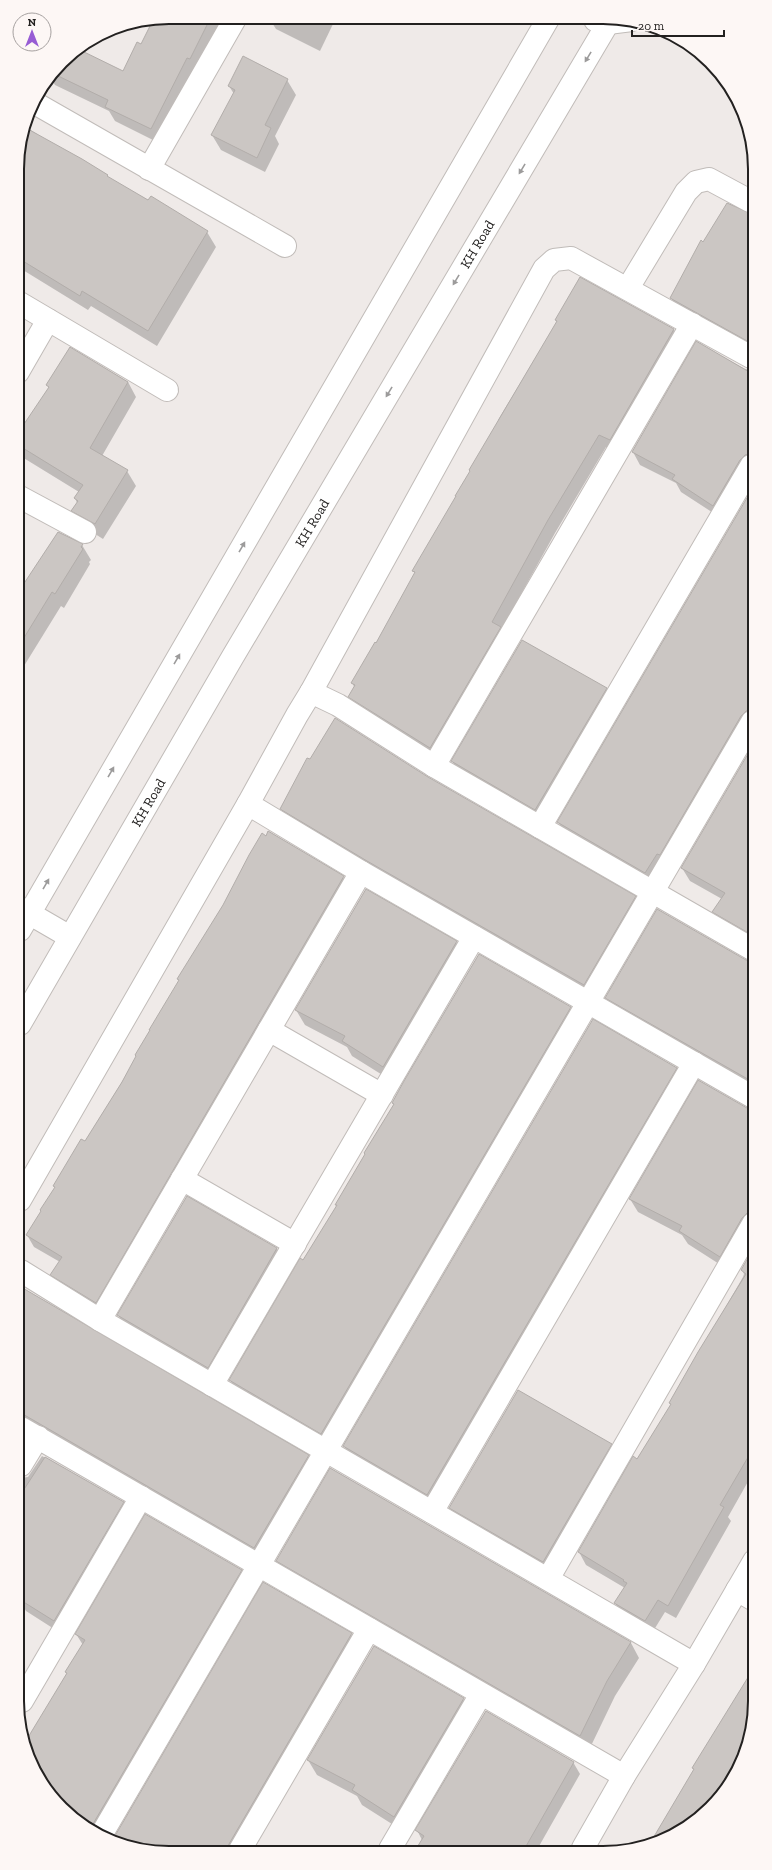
<svg xmlns="http://www.w3.org/2000/svg" width="772" height="1870" font-family="'Zilla Slab',serif">
<style>
.shadow{fill:#0003}
.building{fill:#cbc6c3;stroke:#b2adaa}
.lines{fill:none;stroke-linecap:round;stroke-linejoin:round}
.minor-casing{stroke:#c1bcb9;stroke-width:24}
.secondary-casing{stroke:#c1bcb9;stroke-width:24}
.primary-casing{stroke:#c1bcb9;stroke-width:24}
.minor{stroke:#fff;stroke-width:22}
.secondary{stroke:#fff;stroke-width:22}
.primary{stroke:#fff;stroke-width:22}
.oneway{fill:#9c9b9b}
.labels{text-anchor:middle;stroke-width:4;stroke-linejoin:round;paint-order:stroke}
.street-label{font-size:14px;fill:#232120;stroke:#fdf7f5}
.rim{fill:none;stroke:#232120;stroke-width:2}
</style>
<rect width="100%" height="100%" fill="#efeae8"/>
<g class="shadow">
<path d="M169,17H227L159,143L115,121L109,111L55,85L51,78L69,55L77,50L123,73L142,45L154,20Z"/>
<path d="M269,18H331L334,22L320,51L276,29Z"/>
<path d="M287,80L296,95L275,136L279,144L265,172L221,150L212,135L234,94L229,86Z"/>
<path d="M26,127L37,134L39,137L107,175L109,179L207,232L216,247L157,346L91,306L88,310L18,267L17,159Z"/>
<path d="M744,213L750,214L751,351L679,311L671,298L704,243Z"/>
<path d="M580,278L674,330L681,343L617,452L606,447L555,533L501,630L437,760L357,709L349,697L355,688L352,683L376,644L415,574L414,571L499,422L498,420L557,322L556,320Z"/>
<path d="M697,343L745,369L751,370V469L721,518L681,492L676,483L640,465L633,452Z"/>
<path d="M71,349L128,382L136,397L102,456L127,471L136,486L103,539L81,525L73,511L77,503L75,498L79,492L22,457L18,450V435L49,388L47,385Z"/>
<path d="M751,493L752,726L653,886L566,835L558,822Z"/>
<path d="M82,545L91,560L89,562L90,564L64,608L61,606L24,666L19,663V581L24,585Z"/>
<path d="M606,688L615,703L544,824L461,776L452,761Z"/>
<path d="M752,749V943L721,925L714,912L722,899L690,881L682,868Z"/>
<path d="M281,809L635,897L643,912L592,1000L290,824Z"/>
<path d="M343,877L350,889L103,1314L58,1286L52,1275L60,1262L34,1247L27,1235L122,1082L180,981L178,979Z"/>
<path d="M456,942L465,957L392,1081L352,1056L347,1047L305,1025L296,1010Z"/>
<path d="M745,961L752,962L753,1091L614,1011L606,998Z"/>
<path d="M570,1008L577,1019L328,1445L237,1392L230,1380L337,1206L336,1205L394,1105L393,1103Z"/>
<path d="M676,1068L683,1080L434,1506L351,1458L344,1446Z"/>
<path d="M746,1109L753,1110V1227L727,1269L688,1244L682,1235L638,1212L630,1199Z"/>
<path d="M187,1197L277,1249L285,1264L216,1382L127,1330L118,1315Z"/>
<path d="M753,1250L754,1471L728,1517L731,1521L676,1618L665,1612L652,1633L623,1616L615,1603L625,1588L586,1565L579,1552L671,1405V1403L685,1377L743,1277L744,1274L742,1270Z"/>
<path d="M21,1288L308,1456L316,1470L262,1561L21,1432Z"/>
<path d="M611,1445L619,1460L552,1577L459,1523L450,1508Z"/>
<path d="M42,1456L123,1502L131,1516L62,1634L26,1611L22,1604L21,1478L28,1477Z"/>
<path d="M331,1469L631,1643L639,1658L615,1696L589,1750L286,1576L277,1561Z"/>
<path d="M241,1571L248,1583L100,1836L62,1809L37,1777L25,1747L83,1645L76,1634Z"/>
<path d="M351,1634L358,1647L240,1850H139L113,1841Z"/>
<path d="M755,1665V1711L747,1750L723,1794L687,1828L739,1694Z"/>
<path d="M463,1699L472,1714L403,1831L362,1805L357,1796L317,1775L308,1760Z"/>
<path d="M573,1762L580,1774L538,1848L417,1849L422,1840L417,1830Z"/>
</g>
<g class="building">
<path d="M169,17H211L190,59L187,58L151,129L105,107L108,100L54,74L69,55L78,49L123,71L137,42L141,44L153,20Z"/>
<path d="M243,56L288,79L265,125L271,128L257,158L211,135L235,90L228,86Z"/>
<path d="M26,128L82,159L108,175L107,176L148,200L151,196L208,231L148,331L82,291L80,296L18,258L17,159Z"/>
<path d="M727,203L750,213L751,338L749,342L670,298L701,240L703,242Z"/>
<path d="M580,277L674,329L610,440L599,435L548,520L492,622L501,627L430,748L348,697L355,685L351,683L375,642L376,643L415,572L412,571L456,496H455L470,471L469,470L557,321L555,320Z"/>
<path d="M696,341L751,373V454L745,455L740,460L713,506L672,479L675,475L632,452Z"/>
<path d="M70,347L128,382L90,448L128,470L95,524L71,511L78,501L74,498L83,485L18,445V433L49,387L46,385Z"/>
<path d="M751,491L752,710L746,711L741,716L660,855L657,854L645,873L557,822Z"/>
<path d="M58,532L83,544L81,547L83,549L55,594L52,592L19,646V591Z"/>
<path d="M522,640L607,688L535,810L451,761Z"/>
<path d="M335,718L428,777L636,896L584,985L367,861L280,809L307,758L310,759Z"/>
<path d="M752,747V935L712,912L725,893L681,868Z"/>
<path d="M268,831L344,876L96,1303L50,1275L62,1257L26,1235L41,1211L40,1210L55,1187L53,1186L81,1139L85,1141L122,1082L136,1056L135,1055L150,1030H149L179,980L177,979L223,905L249,855L262,833L266,836Z"/>
<path d="M366,889L457,941L383,1067L342,1041L345,1036L295,1010Z"/>
<path d="M657,909L746,960L752,961L753,1082L605,998Z"/>
<path d="M479,954L571,1007L321,1434L229,1380L300,1258L303,1260L337,1205H335L365,1154L364,1153L394,1104L392,1103L404,1081Z"/>
<path d="M593,1019L677,1068L427,1495L343,1446Z"/>
<path d="M698,1080L747,1108L753,1109V1212L747,1213L742,1218L720,1257L679,1231L682,1226L629,1199Z"/>
<path d="M187,1196L277,1248L208,1368L117,1315Z"/>
<path d="M753,1249L754,1447L720,1505L724,1507L668,1606L658,1600L645,1621L614,1603L627,1583L623,1581L624,1580L578,1552L633,1456L637,1459L671,1404L669,1403L698,1352L746,1274L741,1270Z"/>
<path d="M21,1287L309,1455L254,1548L21,1413Z"/>
<path d="M518,1390L612,1444L543,1562L449,1508Z"/>
<path d="M45,1457L124,1502L54,1621L22,1601L21,1494Z"/>
<path d="M330,1468L631,1642L607,1681L580,1736L276,1561Z"/>
<path d="M145,1514L242,1570L90,1829L62,1809L37,1777L24,1744L67,1673L65,1672L85,1640L75,1634Z"/>
<path d="M263,1582L352,1633L229,1844L228,1850H139L112,1841Z"/>
<path d="M374,1646L464,1698L394,1817L352,1790L355,1785L307,1760Z"/>
<path d="M755,1666V1711L747,1750L738,1767L719,1798L687,1828L649,1845L694,1769L692,1768Z"/>
<path d="M486,1711L574,1762L525,1848L416,1849L424,1836L415,1830Z"/>
</g>
<g class="lines">
<defs>
<g id="minor">
<path d="M33,102L285,246"/>
<path d="M149,169L236,17"/>
<path d="M628,288L686,192L696,182L709,179L750,201"/>
<path d="M18,302L167,390"/>
<path d="M18,372L48,320"/>
<path d="M18,496L85,532"/>
<path d="M311,692L544,269L554,260L571,258L751,357"/>
<path d="M434,766L692,324"/>
<path d="M540,827L751,466"/>
<path d="M20,908L70,937"/>
<path d="M752,949L434,766L338,705L311,692L297,715L248,804L361,872L753,1097"/>
<path d="M269,1030L382,1095"/>
<path d="M182,1179L295,1244"/>
<path d="M20,1200L248,804"/>
<path d="M21,1271L100,1320L694,1664"/>
<path d="M100,1320L361,872"/>
<path d="M212,1385L474,937"/>
<path d="M21,1428L624,1776"/>
<path d="M21,1465L38,1437"/>
<path d="M432,1512L694,1063"/>
<path d="M548,1579L753,1224"/>
<path d="M737,1590L754,1600"/>
<path d="M22,1701L141,1497"/>
<path d="M100,1837L752,722"/>
<path d="M583,1848L624,1776L694,1664L754,1561"/>
<path d="M390,1849L481,1694"/>
<path d="M240,1850L369,1629"/>
</g>
<g id="secondary">
<path d="M20,930L548,19"/>
<path id="s1" d="M20,1024L232,658L608,23"/>
</g>
<path id="primary" d="M595,20L608,23L632,20"/>
</defs>
<use href="#minor" class="minor-casing"/>
<use href="#secondary" class="secondary-casing"/>
<use href="#primary" class="primary-casing"/>
<use href="#minor" class="minor"/>
<use href="#secondary" class="secondary"/>
<use href="#primary" class="primary"/>
</g>
<defs><path id="oneway-solid" d="M-6-.8H1V-3.2L6.5 0L1 3.2V.8H-6Z"/></defs>
<g class="oneway">
<use href="#oneway-solid" transform="translate(588 57) rotate(121)"/>
<use href="#oneway-solid" transform="translate(522 169) rotate(121)"/>
<use href="#oneway-solid" transform="translate(456 280) rotate(121)"/>
<use href="#oneway-solid" transform="translate(389 392) rotate(121)"/>
<use href="#oneway-solid" transform="translate(242 547) rotate(-60)"/>
<use href="#oneway-solid" transform="translate(177 659) rotate(-60)"/>
<use href="#oneway-solid" transform="translate(111 772) rotate(-60)"/>
<use href="#oneway-solid" transform="translate(46 884) rotate(-60)"/>
</g>
<g class="labels">
<g class="street-label">
<text dy="5" stroke="none"><textPath href="#s1" startOffset="904">KH Road</textPath></text>
<text dy="5" stroke="none"><textPath href="#s1" startOffset="580">KH Road</textPath></text>
<text dy="5" stroke="none"><textPath href="#s1" startOffset="256">KH Road</textPath></text>
</g>
</g>
<path d="M0 0H772V1870H0ZM169 24H603A145 145 0 0 1 748 169V1701A145 145 0 0 1 603 1846H169A145 145 0 0 1 24 1701V169A145 145 0 0 1 169 24Z" fill="#fdf7f5" fill-rule="evenodd"/>
<path class="rim" d="M169 24H603A145 145 0 0 1 748 169V1701A145 145 0 0 1 603 1846H169A145 145 0 0 1 24 1701V169A145 145 0 0 1 169 24Z"/>
<g transform="translate(32 32)"><circle r="19" fill="#fdf7f5" stroke="#a6a1a0"/>
<path d="M0-3L7 15L0 10L-7 15Z" fill="#975cd4"/>
<text y="-6" font-size="11" font-weight="bold" text-anchor="middle" fill="#232120">N</text>
</g>
<path d="M632 30v6h92v-6" fill="none" stroke="#232120" stroke-width="2"/>
<text x="638" y="30" font-size="12" fill="#232120" stroke="#fdf7f5" stroke-width="3" paint-order="stroke">20 m</text>
</svg>
